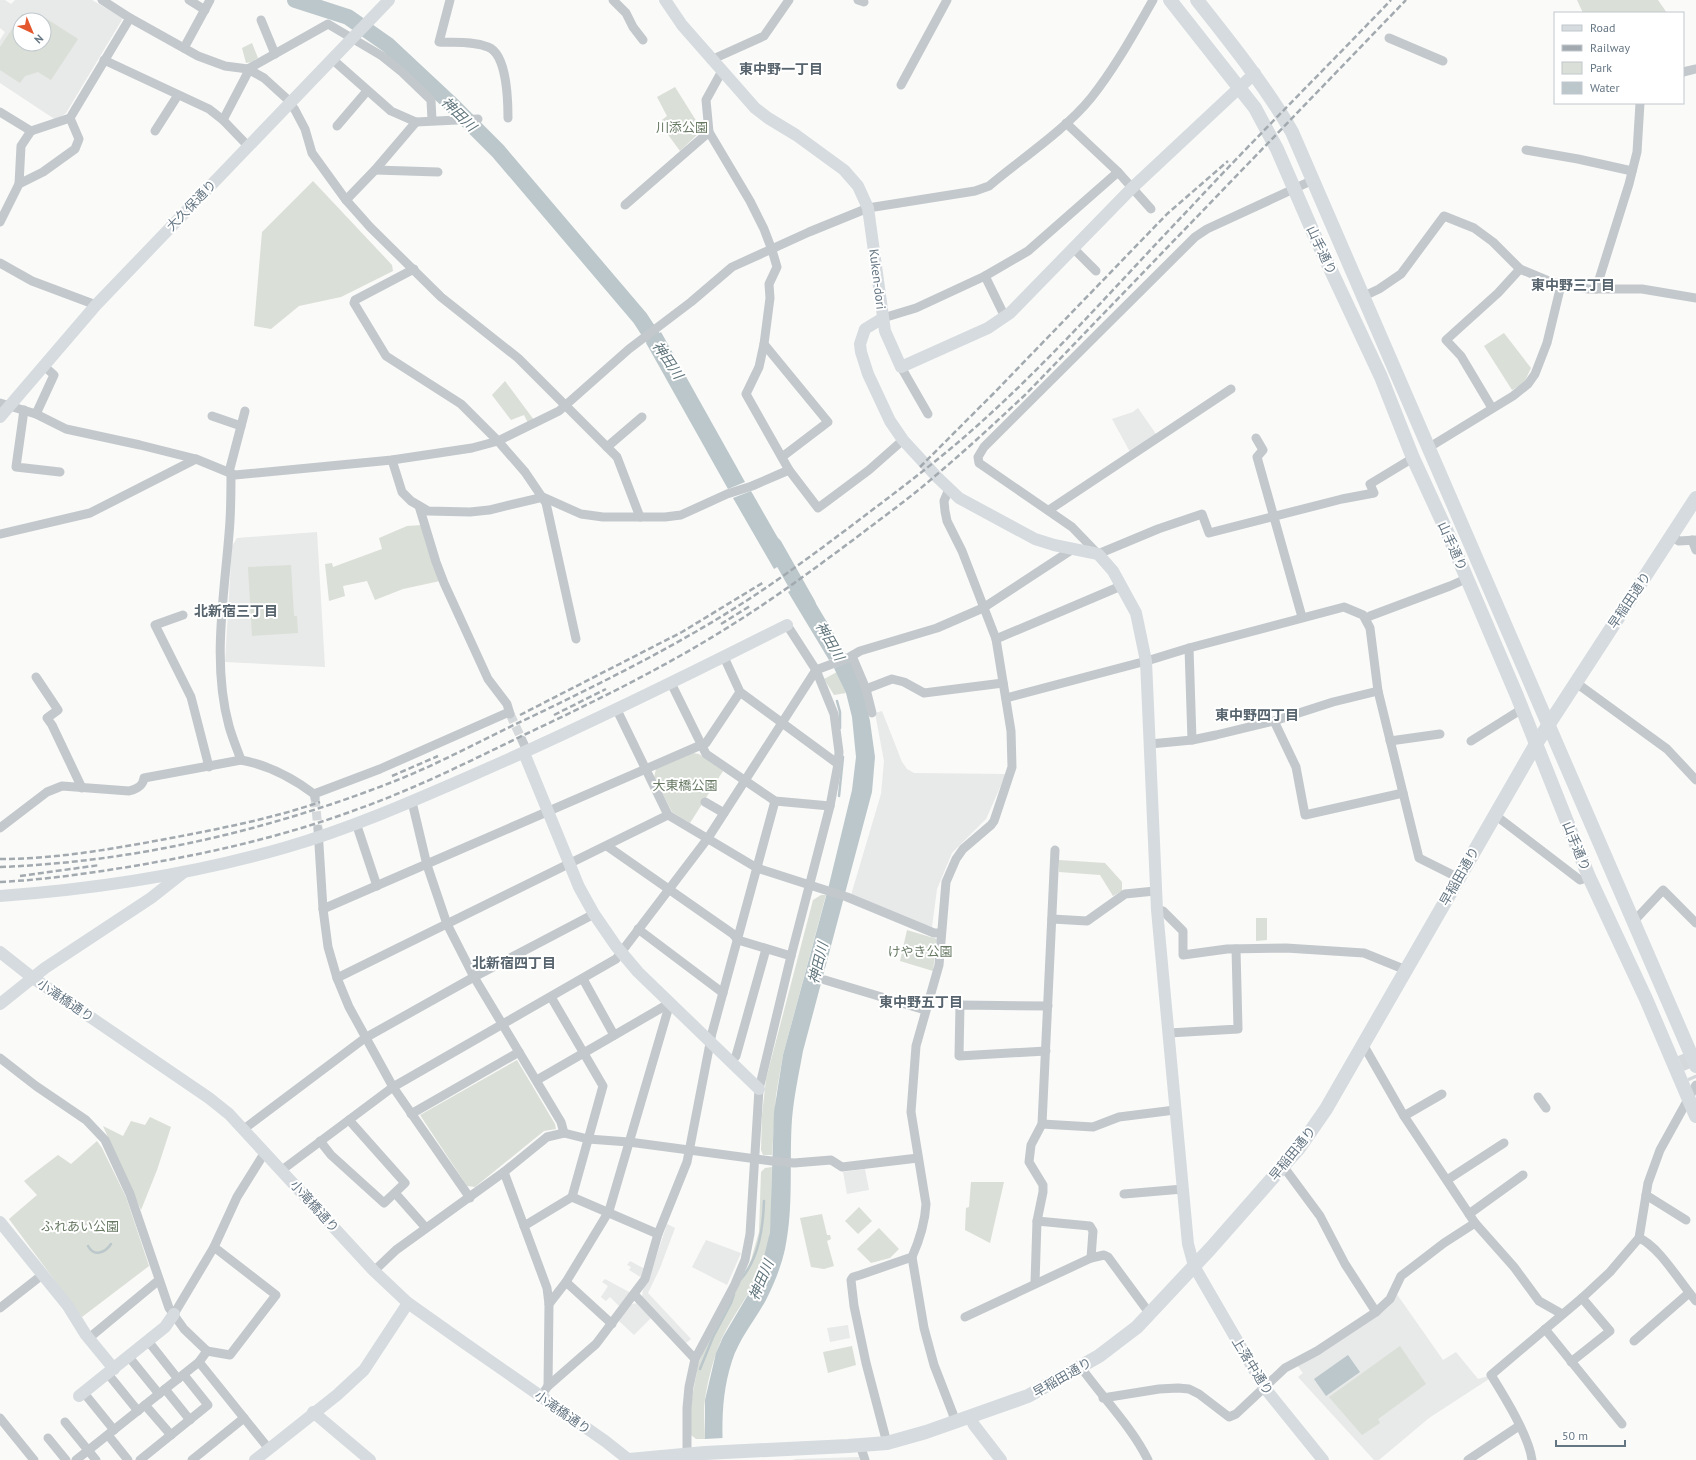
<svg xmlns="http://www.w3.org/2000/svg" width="1696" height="1460" font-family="'PT Sans','Noto Sans JP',sans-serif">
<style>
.built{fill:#e8e9e9;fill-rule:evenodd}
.green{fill:#dadfd7;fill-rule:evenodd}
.water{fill:#bbc7cb}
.pier{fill:#fafaf8}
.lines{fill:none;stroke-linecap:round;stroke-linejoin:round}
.stream{stroke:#bbc7cb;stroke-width:2.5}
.river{stroke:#bbc7cb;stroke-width:16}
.street-tunnel{stroke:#d5d9db;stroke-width:9;stroke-dasharray:9 4.5;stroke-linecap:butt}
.highway-tunnel{stroke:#d5d9db;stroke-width:16;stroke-dasharray:16 8;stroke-linecap:butt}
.street{stroke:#c3c8cc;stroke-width:9}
.secondary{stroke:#d6dbdf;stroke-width:12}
.primary{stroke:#d6dbdf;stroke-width:14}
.rail{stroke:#a2aab0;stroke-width:2.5;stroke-dasharray:6 3;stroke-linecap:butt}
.labels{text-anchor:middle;stroke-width:4;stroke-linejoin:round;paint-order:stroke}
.park-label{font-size:13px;fill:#687a64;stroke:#fff}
.street-label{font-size:13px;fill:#657683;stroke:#fff}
.neighbourhood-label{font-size:14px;font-weight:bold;fill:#57646e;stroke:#fff}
.water-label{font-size:14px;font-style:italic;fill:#60757c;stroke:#fff}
</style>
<rect width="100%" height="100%" fill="#fafaf8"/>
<g class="built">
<path d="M0,0H5L11,4L15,0H92L123,18L66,113L56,120L0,83V40L5,32L0,28ZM20,20H44V44H20Z"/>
<path d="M1138,408L1156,434L1130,452L1112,419L1133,412Z"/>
<path d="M317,532L325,667L225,662L232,546L237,538Z"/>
<path d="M882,711L902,762L907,769L914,773L1006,774L986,819L952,853L937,889L932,927L906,919L851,895L881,794L884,761L875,713Z"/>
<path d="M865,1169L869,1190L847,1194L843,1172Z"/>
<path d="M667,1224L675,1228L660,1268L648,1293L691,1339L686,1343L642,1297L643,1289L649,1279Z"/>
<path d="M706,1240L741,1253L727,1285L692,1267Z"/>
<path d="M630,1261L645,1269L642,1278L629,1270L631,1267L627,1265Z"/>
<path d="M605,1279L631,1293L619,1306L610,1297L606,1301L601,1297L608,1286L602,1282Z"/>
<path d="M1396,1293L1443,1360L1456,1352L1478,1379L1488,1376L1489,1379L1429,1418L1379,1460H1374L1298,1377L1303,1373L1297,1365L1378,1316L1389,1306Z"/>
<path d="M637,1303L651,1318L634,1335L618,1320L628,1305Z"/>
<path d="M848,1325L850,1338L830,1342L827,1328Z"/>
<path d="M859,1457L860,1460H792L796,1459Z"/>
</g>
<g class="green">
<path d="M1577,0H1658L1667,13H1583Z"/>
<path d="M22,14H32L37,17L39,14L78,39L51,80L38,72L25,76L20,83L0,70V47ZM20,20H44V44H20Z"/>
<path d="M252,43L258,58L251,62L246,63L242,48Z"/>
<path d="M675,87L702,130L680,151L669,136L662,120L667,116L657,97Z"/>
<path d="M313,181L392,265L393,271L341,297L299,306L271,329L254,326L262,232Z"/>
<path d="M1504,333L1531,368L1524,383L1512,390L1484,346Z"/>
<path d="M505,381L534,420L528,423L524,415L511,420L492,395Z"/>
<path d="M422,525L440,581L403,589L375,600L367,581L343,586L345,596L329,601L325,564L332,563L333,567L382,549L379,538L407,526Z"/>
<path d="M291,565L294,616H297L298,633L252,636L248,567Z"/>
<path d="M837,672L846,693L834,695L824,679Z"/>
<path d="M693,753L699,754L723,771L690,823L672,812L654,777L656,769Z"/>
<path d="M1059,860L1105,863L1122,882V891L1113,896L1100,875L1059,872Z"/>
<path d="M821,895H826L783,1055L776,1095L772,1155H763L761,1150L762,1115L766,1079L813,900Z"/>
<path d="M1256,918H1267V940L1256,941Z"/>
<path d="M907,930L937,939L933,971L900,961Z"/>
<path d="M517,1060L555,1124L556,1129L544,1131L475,1187L467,1186L420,1115Z"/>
<path d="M150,1117L171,1127L157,1170L141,1210L103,1126L123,1136L131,1121L145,1125Z"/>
<path d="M97,1141L102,1148L126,1197L149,1266L82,1317L9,1219L37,1195L24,1181L58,1155L71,1164Z"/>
<path d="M772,1167C771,1199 774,1236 762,1266C752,1292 734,1313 722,1338C714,1356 708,1379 705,1399C703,1412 705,1426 705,1439H696L691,1435V1404L698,1365L711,1332L738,1287L751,1260L759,1232L761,1172L765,1168Z"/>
<path d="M971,1182H1004L990,1243L965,1230L966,1208L969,1207Z"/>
<path d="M859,1207L872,1221L858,1234L845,1221Z"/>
<path d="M822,1214L827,1235H830L831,1239L827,1241L834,1266L824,1269L811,1267L800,1218Z"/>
<path d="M879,1228L899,1249L890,1258L871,1263L857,1249Z"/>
<path d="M852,1346L856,1365L828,1373L823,1352Z"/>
<path d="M1400,1346L1426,1384L1378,1419L1380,1423L1362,1435L1329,1397Z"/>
</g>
<g class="water">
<path d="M661,332L745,482L728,489L646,343Z"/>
<path d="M751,491L790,559L774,569L733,498Z"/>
<path d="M803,582L846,654L829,660L788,592Z"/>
<path d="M851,661L863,691L870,721L875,757L872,792L803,1051C799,1073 794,1096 792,1119C789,1162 794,1207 785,1249C781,1267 774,1284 766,1300C755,1320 739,1339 732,1361C721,1395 722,1425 723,1460L705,1439V1400L716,1353L723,1337L752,1288L762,1265L770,1232L774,1112L783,1055L828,889L852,790L856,757L852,717L846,693L834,668Z"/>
<path d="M1348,1355L1360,1372L1326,1396L1314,1379Z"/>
</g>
<path class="pier" d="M723,1438L724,1460H704L705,1439Z"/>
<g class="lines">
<g class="stream">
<path d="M837,701L840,712V728"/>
<path d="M839,796L843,757"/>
<path d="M88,1246C94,1257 105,1253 111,1244"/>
<path d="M741,1279C759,1258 763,1228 764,1201"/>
<path d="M700,1369L713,1337L731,1303L734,1294"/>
</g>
<g class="river">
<path d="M295,0L348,17L388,45L449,102L498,151L640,318L659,347"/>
<path d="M774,545L808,605"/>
</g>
<g class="street-tunnel">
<path d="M510,714L522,740"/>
<path d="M315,798L318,829"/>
</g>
<path class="highway-tunnel" d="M1685,1053L1696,1078"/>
<g class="street">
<path d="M102,0L130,18L198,56L225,66L248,69L264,78L286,98L295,110L305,129L312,153L346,200L370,227L441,297L518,358L617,457L640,517"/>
<path d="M189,0L205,10"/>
<path d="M450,0L439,42C455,43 472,41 488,47C507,54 508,101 508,118"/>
<path d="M613,0L626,13L633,27L643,40"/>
<path d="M858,0L864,2"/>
<path d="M261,20L275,54"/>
<path d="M1389,38L1443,61"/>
<path d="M184,48L210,0"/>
<path d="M332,59L391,111L416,122L478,119"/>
<path d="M104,60L209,109L223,120L248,146"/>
<path d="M711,60L764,36L789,0"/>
<path d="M722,71L706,100L709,132L750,201L764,229L772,250L777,267L769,284L770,298L764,344L828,422L782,457"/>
<path d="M1683,72L1696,69"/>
<path d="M901,85L947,0"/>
<path d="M0,112L31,131L70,118L130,18"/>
<path d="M223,120L247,74L248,69L328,24L382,56L402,72L431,100L432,120"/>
<path d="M1066,123L1118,172L1151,209"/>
<path d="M337,126L367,91"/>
<path d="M155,131L178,95"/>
<path d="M1526,150L1578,159L1632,171"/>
<path d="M375,170L438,172"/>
<path d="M1313,180L1207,229L1195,237L984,447L978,457L979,463L1072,527L1098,554L1158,529L1202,514L1209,533L1342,499L1374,493L1370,484L1413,458"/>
<path d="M19,184L21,146L31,131"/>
<path d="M346,200L375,170L416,122"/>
<path d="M625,205L709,132"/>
<path d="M0,222L19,184L43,172L75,149L79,139L70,118"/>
<path d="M1073,248L1096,271"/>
<path d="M0,263L32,281L96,305"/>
<path d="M414,269L355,300L354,303L386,356L461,404L498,441L525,472L546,503L576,639"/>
<path d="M985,276L1005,317"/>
<path d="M1596,289L1629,184L1637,152L1640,103"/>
<path d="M1362,297L1379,289L1401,274L1444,216L1474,228L1493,242L1520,269L1551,282L1588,289H1642L1696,298"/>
<path d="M883,318L916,308L985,276L1028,251L1118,172"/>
<path d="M764,344L759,367L746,394L789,470L818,508L869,470L903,440"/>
<path d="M901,367L928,414"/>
<path d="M0,403L36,414L66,429L140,445L196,459L235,475L392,460L472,448L498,441L559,411L629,349L691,302L732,267L809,232L868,208L975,191L989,186C1021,159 1065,130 1091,98C1115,68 1134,33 1153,0"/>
<path d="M1492,408L1461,356L1446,340L1498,293L1520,269"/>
<path d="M24,410L16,467L60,472"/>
<path d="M36,414L54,375L44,366"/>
<path d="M212,416L241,426"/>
<path d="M1256,438L1263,450L1257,457L1302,617"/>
<path d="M607,447L642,417"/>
<path d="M1428,448L1513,396L1528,384L1535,374L1547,343L1561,285"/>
<path d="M392,460L402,492L411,501L428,511L470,512L489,510L543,497L581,514L603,517H665L681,515L727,494L752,486L789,470"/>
<path d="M229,472L245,411"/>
<path d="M231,473C231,494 231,514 229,534C224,597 212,664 229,726C232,737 237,749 241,760"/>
<path d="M419,506L436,562L444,583L488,679L507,704L510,714"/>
<path d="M1049,510L1231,389"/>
<path d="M0,534L90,513L196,459"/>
<path d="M1672,537L1679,541L1696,540"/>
<path d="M1692,540L1696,550"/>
<path d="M183,615L155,625L191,697L209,767"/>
<path d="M1366,619L1370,616L1450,586L1468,578"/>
<path d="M996,639L1121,586"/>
<path d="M1189,648L1192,740"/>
<path d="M852,656L866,689L872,713"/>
<path d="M724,657L740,692L838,764"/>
<path d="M36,677L58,710L47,718L52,725L82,788"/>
<path d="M1575,682L1667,749L1696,780"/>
<path d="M671,683L706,754L775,801L830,806"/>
<path d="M866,689L892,679L904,682L924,693L1003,683"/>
<path d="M1006,698L1150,660L1189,648L1344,607L1363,615L1370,628L1378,691L1419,858L1459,878"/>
<path d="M617,710L668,815L757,868L847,897L934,933H941"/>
<path d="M1274,721L1296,767L1305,815L1403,793"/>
<path d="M522,740L527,751"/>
<path d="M1390,741L1440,734"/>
<path d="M1471,741L1522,709"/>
<path d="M1150,744L1192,740L1216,735L1274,721L1333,702L1378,691"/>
<path d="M314,794L380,769L509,712"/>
<path d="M412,802L427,865L447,924L474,977L561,1122L564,1133"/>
<path d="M705,802L724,813"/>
<path d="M1495,815L1580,880L1589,877"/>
<path d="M356,823L377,886"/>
<path d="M0,828L47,792L62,786L129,791C137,789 143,786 144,778L241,760C268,765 293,778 314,794L315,798"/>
<path d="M318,829L323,909L328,947L337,978L349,1007L393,1087L470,1198"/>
<path d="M607,846L733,934L738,940L791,956"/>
<path d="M323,909L701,745L706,743L740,692"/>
<path d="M1157,910L1163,911L1183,931V955L1227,949L1286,948L1364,953L1406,970"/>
<path d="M1052,919L1087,921L1125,894L1155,891"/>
<path d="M1634,921L1663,890L1696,923"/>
<path d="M638,929L723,993"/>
<path d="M337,978L668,815"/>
<path d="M583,979L614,1035"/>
<path d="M825,980L925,1010"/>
<path d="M551,997L603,1086L572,1197"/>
<path d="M1169,1033L1238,1029L1236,949"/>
<path d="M1364,1046L1404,1116L1442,1094"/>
<path d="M1046,1051L959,1056L960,1005L1048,1006"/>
<path d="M0,1058L36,1086L86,1120L105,1140L130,1194L169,1308L184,1329L207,1351L199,1362L269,1449"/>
<path d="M731,1061L736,1056L766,949"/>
<path d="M537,1080L670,1003"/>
<path d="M1538,1097L1546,1108"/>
<path d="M411,1114L519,1052"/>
<path d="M1404,1116L1475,1223L1514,1267L1539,1301L1562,1314"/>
<path d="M1042,1124L1093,1127L1119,1117L1175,1110"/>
<path d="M244,1129L365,1038L474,977L594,914"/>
<path d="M320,1141L331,1155L384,1203L405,1183L349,1120"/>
<path d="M1283,1166L1320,1216L1345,1264L1376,1312"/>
<path d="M282,1170L393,1087L616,959L708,838L816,670L848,658L860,651L937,628L983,608L1073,549"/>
<path d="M1447,1180L1504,1143"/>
<path d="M395,1193L426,1228"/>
<path d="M1124,1194L1183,1189"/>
<path d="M1646,1195L1686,1220"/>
<path d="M1469,1214L1523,1175"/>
<path d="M1037,1221L1090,1226L1093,1231L1091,1258"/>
<path d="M524,1226L547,1288L549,1304"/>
<path d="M658,1234L687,1162L712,1033L775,801"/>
<path d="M1639,1238C1659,1246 1681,1284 1696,1301"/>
<path d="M912,1257L924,1328L934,1365L953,1414L954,1423"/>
<path d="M374,1271L396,1250L504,1172"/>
<path d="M566,1282L612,1324"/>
<path d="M1035,1283L1037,1221L1043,1192V1185L1029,1162L1031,1145L1042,1124L1055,850"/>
<path d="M634,1294L695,1359"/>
<path d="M0,1308L42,1275"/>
<path d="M174,1314L214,1247L237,1197L265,1152"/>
<path d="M965,1317L1091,1258L1104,1255L1108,1257L1150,1314"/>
<path d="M1545,1329L1622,1424"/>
<path d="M89,1338L159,1280"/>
<path d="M148,1341L178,1379"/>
<path d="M1634,1341L1689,1293"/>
<path d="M207,1351L230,1355L276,1295L214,1247"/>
<path d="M129,1357L159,1394"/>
<path d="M1571,1362L1610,1331L1582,1298"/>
<path d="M1080,1366C1102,1397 1132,1427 1148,1460"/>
<path d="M108,1374L138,1411"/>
<path d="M548,1386L549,1304L566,1282L609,1211L670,1003"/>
<path d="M165,1389L190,1420"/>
<path d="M84,1393L114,1430"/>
<path d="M541,1396L548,1386L596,1344L645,1279L658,1234L572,1197L524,1226L504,1172L547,1137L564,1133L588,1139L629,1142L772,1161L794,1163L831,1160L842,1167L918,1158"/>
<path d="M1103,1398L1159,1389L1178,1388L1189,1389L1199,1394L1229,1417L1236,1414L1285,1368L1317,1351L1376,1312L1390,1299L1401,1276L1444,1243L1475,1223"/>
<path d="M145,1405L171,1435"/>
<path d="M0,1418L34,1460"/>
<path d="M65,1422L96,1460"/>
<path d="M108,1435L128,1460"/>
<path d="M48,1438L66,1460"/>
<path d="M887,1443L866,1363L854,1306L851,1280L853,1277L860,1275L912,1257C920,1239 925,1223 926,1204L911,1112L916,1046L939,965L946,882L956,859L963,849L991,825L994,821L1012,767L1011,731L996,639L962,551L947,521L945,511L944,501L949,489"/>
<path d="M860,1445L865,1460"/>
<path d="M687,1454V1408L689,1387L695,1359L735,1284L745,1260L750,1234L759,1089L791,956L830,806L838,764L839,752L834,714L816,670L787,625"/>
<path d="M76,1460L199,1362"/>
<path d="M140,1460L208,1405L184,1375"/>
<path d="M192,1460L244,1418"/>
<path d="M1468,1460L1519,1426"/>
<path d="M1532,1460C1529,1436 1504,1396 1491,1375L1582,1298L1610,1272L1639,1238L1648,1183L1660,1150L1696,1085"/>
</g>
<g class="secondary">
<path d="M665,0L682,25L755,108L768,118L796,135L844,170L858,186L868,208L885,331L901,367L988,328L1010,313L1132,188L1255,73"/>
<path d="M883,318L865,329L860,344L861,352L868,374L890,421L903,440L937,477L959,498L1035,539L1054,545L1098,554L1113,571L1136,613L1146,661L1157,910L1188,1244L1194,1266L1264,1387L1323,1460"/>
<path d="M0,417L96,305L389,0"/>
<path d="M524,753L579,887L594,914L616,946L638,972L759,1089"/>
<path d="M0,896C96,889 194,874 287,847C352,828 413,801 475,774C581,728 684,677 787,625"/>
<path d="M0,952L33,978L209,1098L229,1114L374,1271L408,1303L463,1342L605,1441L629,1460"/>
<path d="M0,1004L45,968L151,898L184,872"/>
<path d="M0,1222L68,1306L86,1335L114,1369"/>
<path d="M79,1396L165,1327L174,1314"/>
<path d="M313,1412L370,1460"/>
<path d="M970,1417L974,1425L1001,1460"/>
<path d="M255,1460L337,1395L364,1370L408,1303"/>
</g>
<g class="primary">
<path d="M1170,0L1255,108L1277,149L1313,232L1381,377L1413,458L1448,534L1517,696L1589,877L1646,999L1696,1116"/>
<path d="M1197,0C1231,43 1264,84 1292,132L1696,1066"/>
<path d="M629,1460L705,1453L848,1446L887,1443L926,1432L1028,1396L1099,1356L1137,1327L1211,1248L1283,1166L1299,1148L1326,1109L1536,744L1696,498"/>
</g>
<g class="rail">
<path d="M920,467L994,393L1167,214L1228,161"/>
<path d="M721,624L750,606"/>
<path d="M520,715L682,632L764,582"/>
<path d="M554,715L606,689"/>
<path d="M392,776L438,756"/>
<path d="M0,859C56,859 112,849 166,839C218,829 271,819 320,802"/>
<path d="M0,867C135,862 270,830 395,781C443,762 487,737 533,716C601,683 670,649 735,608C778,581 818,551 859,520C900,489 940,459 978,425C1054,357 1121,280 1191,207C1256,137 1325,69 1391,0"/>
<path d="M20,876L100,865"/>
<path d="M0,882C39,880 77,875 115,869C198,856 280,838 358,809C417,788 472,760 528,733C600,699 671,664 738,621C779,595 818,566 857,537C883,517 910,498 935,476C966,450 996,422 1026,394L1406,0"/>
</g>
</g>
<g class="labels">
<g class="park-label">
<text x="682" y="132">川添公園</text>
<text x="685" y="790">大東橋公園</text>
<text x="920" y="956">けやき公園</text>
<text x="80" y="1231">ふれあい公園</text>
</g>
<g class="street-label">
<text transform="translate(191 205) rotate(-46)" y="5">大久保通り</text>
<text transform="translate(1322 250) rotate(65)" y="5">山手通り</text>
<text transform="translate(878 279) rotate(83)" y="5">Kuken-dori</text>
<text transform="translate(1453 546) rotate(66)" y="5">山手通り</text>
<text transform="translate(1629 600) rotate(-56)" y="5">早稲田通り</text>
<text transform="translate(1577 846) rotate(68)" y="5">山手通り</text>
<text transform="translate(1459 876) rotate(-60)" y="5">早稲田通り</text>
<text transform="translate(66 1000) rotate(34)" y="5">小滝橋通り</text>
<text transform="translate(1292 1153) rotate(-51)" y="5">早稲田通り</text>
<text transform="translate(315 1206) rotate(48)" y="5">小滝橋通り</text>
<text transform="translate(1253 1366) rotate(58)" y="5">上落中通り</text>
<text transform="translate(1062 1377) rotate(-30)" y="5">早稲田通り</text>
<text transform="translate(563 1412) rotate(35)" y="5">小滝橋通り</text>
</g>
<g class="neighbourhood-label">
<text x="781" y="74">東中野一丁目</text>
<text x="1573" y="290">東中野三丁目</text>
<text x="236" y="616">北新宿三丁目</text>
<text x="1257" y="720">東中野四丁目</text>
<text x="514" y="968">北新宿四丁目</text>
<text x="921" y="1007">東中野五丁目</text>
</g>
<g class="water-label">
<text transform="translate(459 114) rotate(44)" y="5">神田川</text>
<text transform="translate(668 360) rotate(56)" y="5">神田川</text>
<text transform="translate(830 641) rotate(60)" y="5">神田川</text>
<text transform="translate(818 963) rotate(-76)" y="5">神田川</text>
<text transform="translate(761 1280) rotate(-67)" y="5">神田川</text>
</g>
</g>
<rect x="1554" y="12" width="130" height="92" fill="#ffffff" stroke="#c1c8cd"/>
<rect x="1562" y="25" width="20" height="6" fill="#d6dbdf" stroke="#c1c8cd"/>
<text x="1590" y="32" font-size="12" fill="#657683">Road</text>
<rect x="1562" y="45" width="20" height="6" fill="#a2aab0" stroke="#c1c8cd"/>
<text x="1590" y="52" font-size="12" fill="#657683">Railway</text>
<rect x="1562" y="62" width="20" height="12" fill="#dadfd7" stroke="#c1c8cd"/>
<text x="1590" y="72" font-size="12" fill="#657683">Park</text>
<rect x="1562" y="82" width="20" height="12" fill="#bbc7cb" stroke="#c1c8cd"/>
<text x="1590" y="92" font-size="12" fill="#657683">Water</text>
<g transform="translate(32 32) rotate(136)"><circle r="19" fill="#ffffff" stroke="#c1c8cd"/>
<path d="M0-3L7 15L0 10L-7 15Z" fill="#e4572e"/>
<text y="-6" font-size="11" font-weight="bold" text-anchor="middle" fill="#657683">N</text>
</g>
<path d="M1556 1440v6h69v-6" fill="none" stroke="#657683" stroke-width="2"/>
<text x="1562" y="1440" font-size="12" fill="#657683" stroke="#ffffff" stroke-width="3" paint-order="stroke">50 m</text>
</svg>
